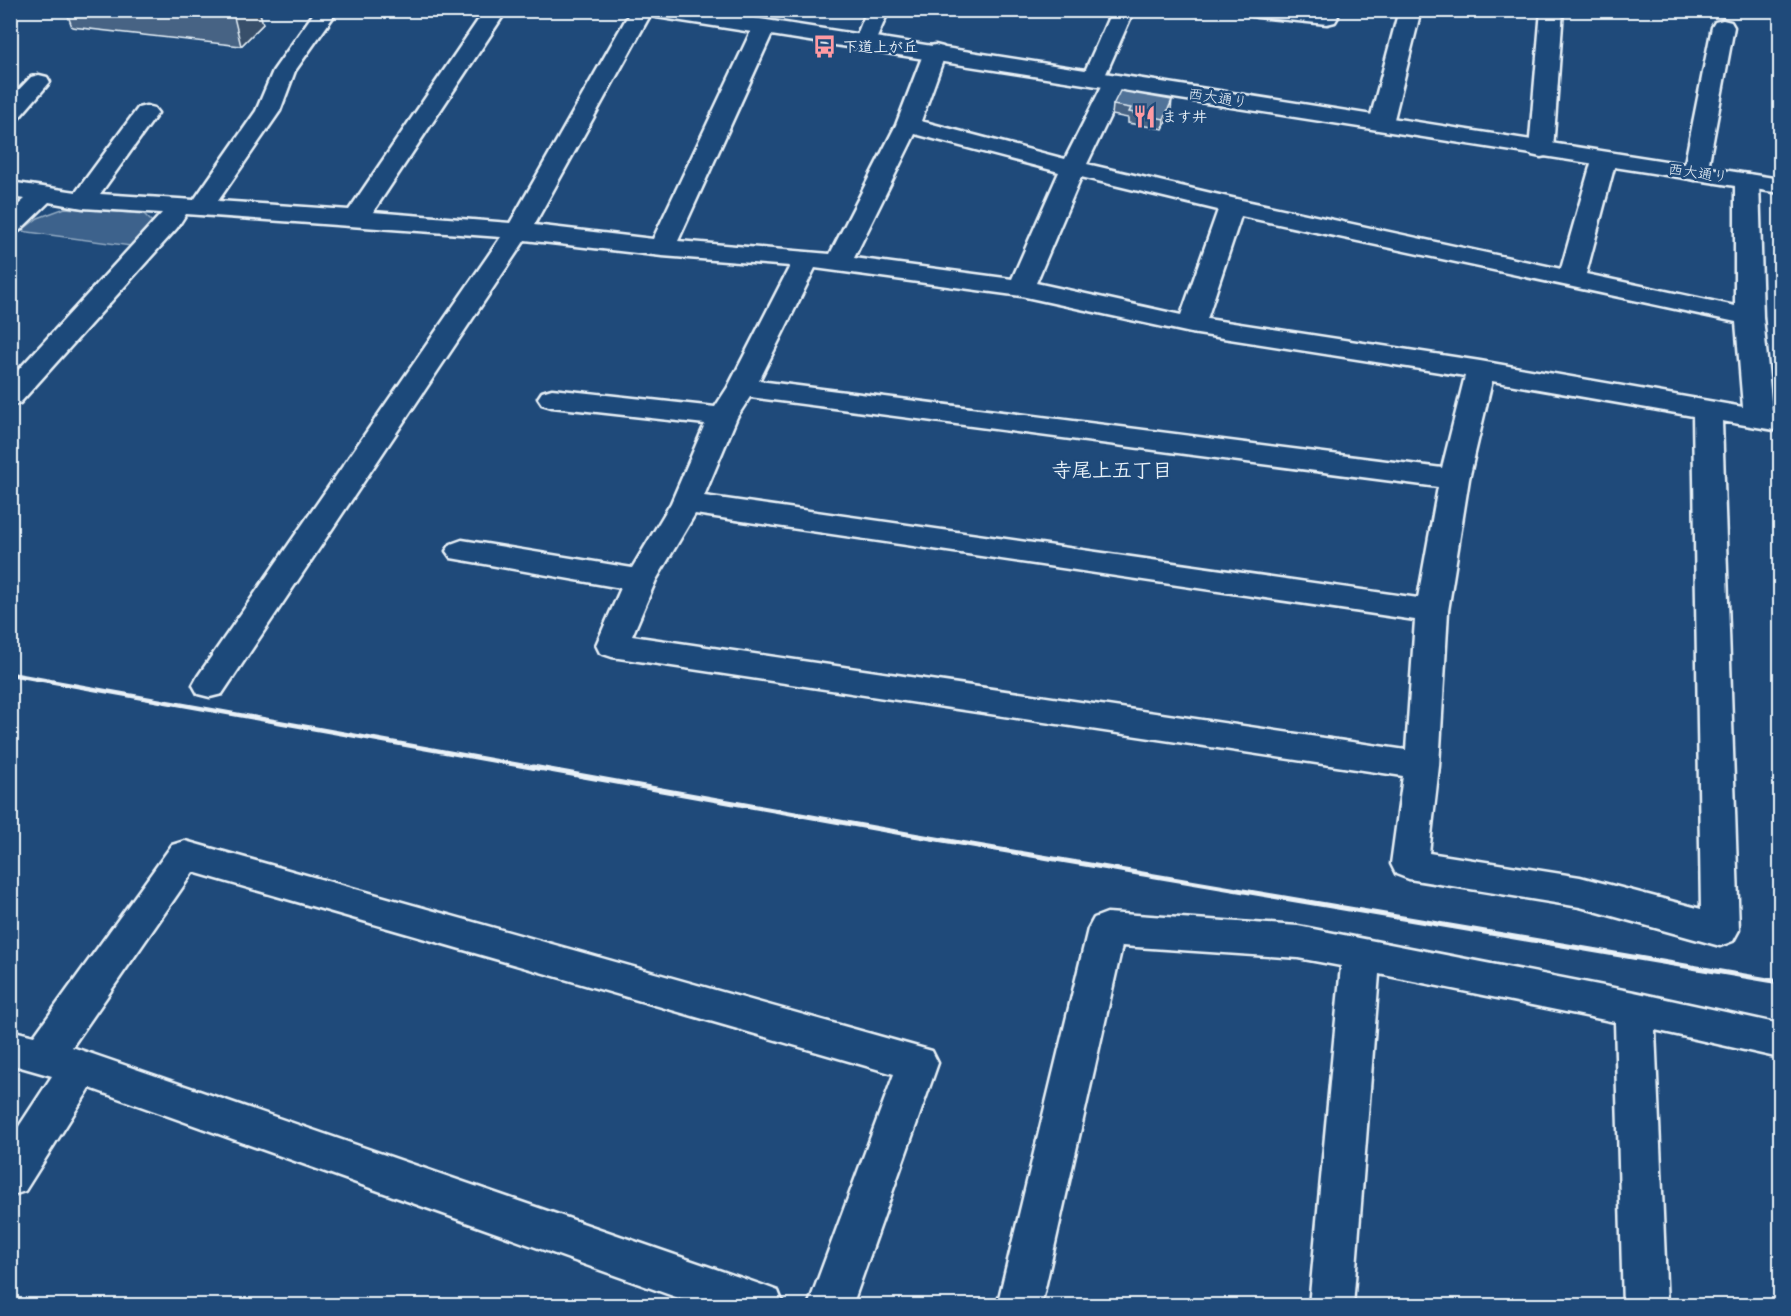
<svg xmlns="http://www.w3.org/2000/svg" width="1791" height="1316" font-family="'Shantell Sans','Klee One',sans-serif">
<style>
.green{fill:#3c628c;stroke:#92aac2;stroke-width:1.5}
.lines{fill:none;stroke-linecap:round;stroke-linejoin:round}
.street-casing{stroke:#e8f1f8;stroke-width:5}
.secondary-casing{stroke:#e8f1f8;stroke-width:5}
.street{fill:#1f4a7a;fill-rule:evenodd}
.secondary{fill:#1f4a7a;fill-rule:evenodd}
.rail-far1{stroke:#e8f1f8;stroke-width:4.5}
.rail{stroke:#e8f1f8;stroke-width:5}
.wall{fill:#466384;stroke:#e8f1f8;stroke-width:1.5}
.shaded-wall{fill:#39506b;stroke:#e8f1f8;stroke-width:1.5}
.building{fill:#517399;stroke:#e8f1f8;stroke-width:1.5}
.labels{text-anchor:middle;stroke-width:5;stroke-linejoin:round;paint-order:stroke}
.far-poi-label{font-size:15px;font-weight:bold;fill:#e8f1f8;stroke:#1f4a7a;text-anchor:start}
.far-street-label{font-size:15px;fill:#e8f1f8;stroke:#1f4a7a}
.neighbourhood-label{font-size:20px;font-weight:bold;fill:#e8f1f8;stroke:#1f4a7a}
</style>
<rect width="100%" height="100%" fill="#1f4a7a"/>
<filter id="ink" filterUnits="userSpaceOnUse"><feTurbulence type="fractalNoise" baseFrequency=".0167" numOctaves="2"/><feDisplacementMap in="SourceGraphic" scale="12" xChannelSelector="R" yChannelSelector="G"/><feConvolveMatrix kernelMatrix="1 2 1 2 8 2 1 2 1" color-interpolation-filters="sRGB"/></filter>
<g filter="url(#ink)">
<path class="green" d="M65,208L144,214L152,222L131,246L21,231L38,218Z"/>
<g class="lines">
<defs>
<g id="street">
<path d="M316,10H338L295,71L280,111L218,201L349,210L485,10H507L373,212L510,223L631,10H653L534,225L653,239L753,27L756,22L764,20L772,22L775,27L678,241L830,254L896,125L924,52L927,47L935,45L943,47L946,52L921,121L1065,159L1104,82L1107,77L1115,75L1123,77L1126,82L1087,164L1232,198L1561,269L1592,160L1595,155L1604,153L1613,155L1616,160L1586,274L1735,306V181L1738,176L1747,174L1756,176L1759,181L1763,317L1772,411L1780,413V431L1722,421L1739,930L1733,941L1720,946L1580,907L1409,879L1396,874L1391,864L1403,776L612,657L600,653L596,645L621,588L451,558L446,551L451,544L462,540L632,568L671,503L705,424L552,407L542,404L538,398L542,392L552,389L715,407L728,387L790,266L662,256L525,240L222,694L210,697L198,694L193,685L198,676L501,237L186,214L177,228L20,403L10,406V379L162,213L83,208L49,202L19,231L10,234V212L25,199L10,197V182L76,192L138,108L146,106L154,108L158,113L100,194L194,200L256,111L273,71ZM915,134L1059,172L1012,279L854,258ZM1081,177L1218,210L1181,315L1036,283ZM1241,216L1736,322L1743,407L1480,361L1207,319ZM815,268L1021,296L1191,333L1465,376L1442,468L759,381ZM1492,381L1693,416L1701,909L1580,877L1429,853L1439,766L1448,611L1469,479ZM750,397L1438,487L1418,598L704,496L737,417ZM695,514L1415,620L1406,750L632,636L656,580Z"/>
<path d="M867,10H889L873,47L865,49L857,47L854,42Z"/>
<path d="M1112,10H1134L1104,78L1101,83L1093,85L1085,83L1082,78Z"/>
<path d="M1246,10H1327L1335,12L1338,17L1335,22L1327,24L1257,17L1249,15Z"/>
<path d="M1399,10H1421L1393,123L1389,128L1381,130L1373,128L1369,123Z"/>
<path d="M1541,10H1563L1553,150L1550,155L1541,157L1532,155L1529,150Z"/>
<path d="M1723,20L1731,22L1734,27L1707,173L1704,178L1695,180L1686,178L1683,173L1712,27L1715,22Z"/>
<path d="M39,75L47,77L50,82L18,119L10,121V99L31,77Z"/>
<path d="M185,841L932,1051L938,1063L852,1306H808L894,1074L193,872L72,1047L762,1285L778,1291L784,1306H701L90,1088L25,1191L10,1196V1140L52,1076L10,1064V1030L34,1036L172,845Z"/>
<path d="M1107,913L1298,926L1634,992L1780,1024V1058L1655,1030L1667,1306H1623L1615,1022L1379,974L1353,1306H1309L1341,966L1298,958L1122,946L1041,1306H997L1088,929L1094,918Z"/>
</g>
<path id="secondary" d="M645,10H703L1780,179V193L656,17L648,15Z"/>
</defs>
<use href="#street" class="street-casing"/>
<use href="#secondary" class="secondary-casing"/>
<use href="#street" class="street"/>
<use href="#secondary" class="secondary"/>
<path class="rail-far1" d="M10,674L541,769"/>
<path class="rail" d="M533,767L913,835L1780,982"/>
</g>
<g class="wall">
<path d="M66,10H259L263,24L241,46L72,27Z"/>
<path d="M1113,105L1171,110L1163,129L1128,123V118L1112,115Z"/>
</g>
<g class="shaded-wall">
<path d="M240,10H259L263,24L241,46L234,17Z"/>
<path d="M1172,100L1171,110L1163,129L1164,119Z"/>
</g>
<g class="building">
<path d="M171,10H240L234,17Z"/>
<path d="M1120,91L1172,100L1164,119L1129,112L1131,108L1113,105Z"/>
</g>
</g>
<defs>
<symbol id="bus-bare" viewBox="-9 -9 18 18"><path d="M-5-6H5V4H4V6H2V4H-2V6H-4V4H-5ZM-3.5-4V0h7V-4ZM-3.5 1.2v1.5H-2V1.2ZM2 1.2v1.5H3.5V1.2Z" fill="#ff9aa2" stroke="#1f4a7a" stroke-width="2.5" paint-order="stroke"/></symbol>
<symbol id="restaurant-bare" viewBox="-9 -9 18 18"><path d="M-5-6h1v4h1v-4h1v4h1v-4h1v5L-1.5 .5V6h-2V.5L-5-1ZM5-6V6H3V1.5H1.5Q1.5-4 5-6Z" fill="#ff9aa2" stroke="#1f4a7a" stroke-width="2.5" paint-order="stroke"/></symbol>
</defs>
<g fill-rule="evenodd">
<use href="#bus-bare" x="808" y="30" width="33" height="33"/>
<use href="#restaurant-bare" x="1128" y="100" width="33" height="33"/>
</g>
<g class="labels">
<g class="far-poi-label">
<text x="843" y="52">下道上が丘</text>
<text x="1162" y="122">ます井</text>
</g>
<g class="far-street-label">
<text transform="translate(1218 98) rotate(9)" y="5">西大通り</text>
<text transform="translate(1698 173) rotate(8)" y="5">西大通り</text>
</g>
<g class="neighbourhood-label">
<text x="1112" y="477">寺尾上五丁目</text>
</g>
</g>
<rect width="1791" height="1316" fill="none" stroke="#1f4a7a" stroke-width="36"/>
<rect x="18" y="18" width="1755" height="1280" fill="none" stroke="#e8f1f8" stroke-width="2" filter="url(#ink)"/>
</svg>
